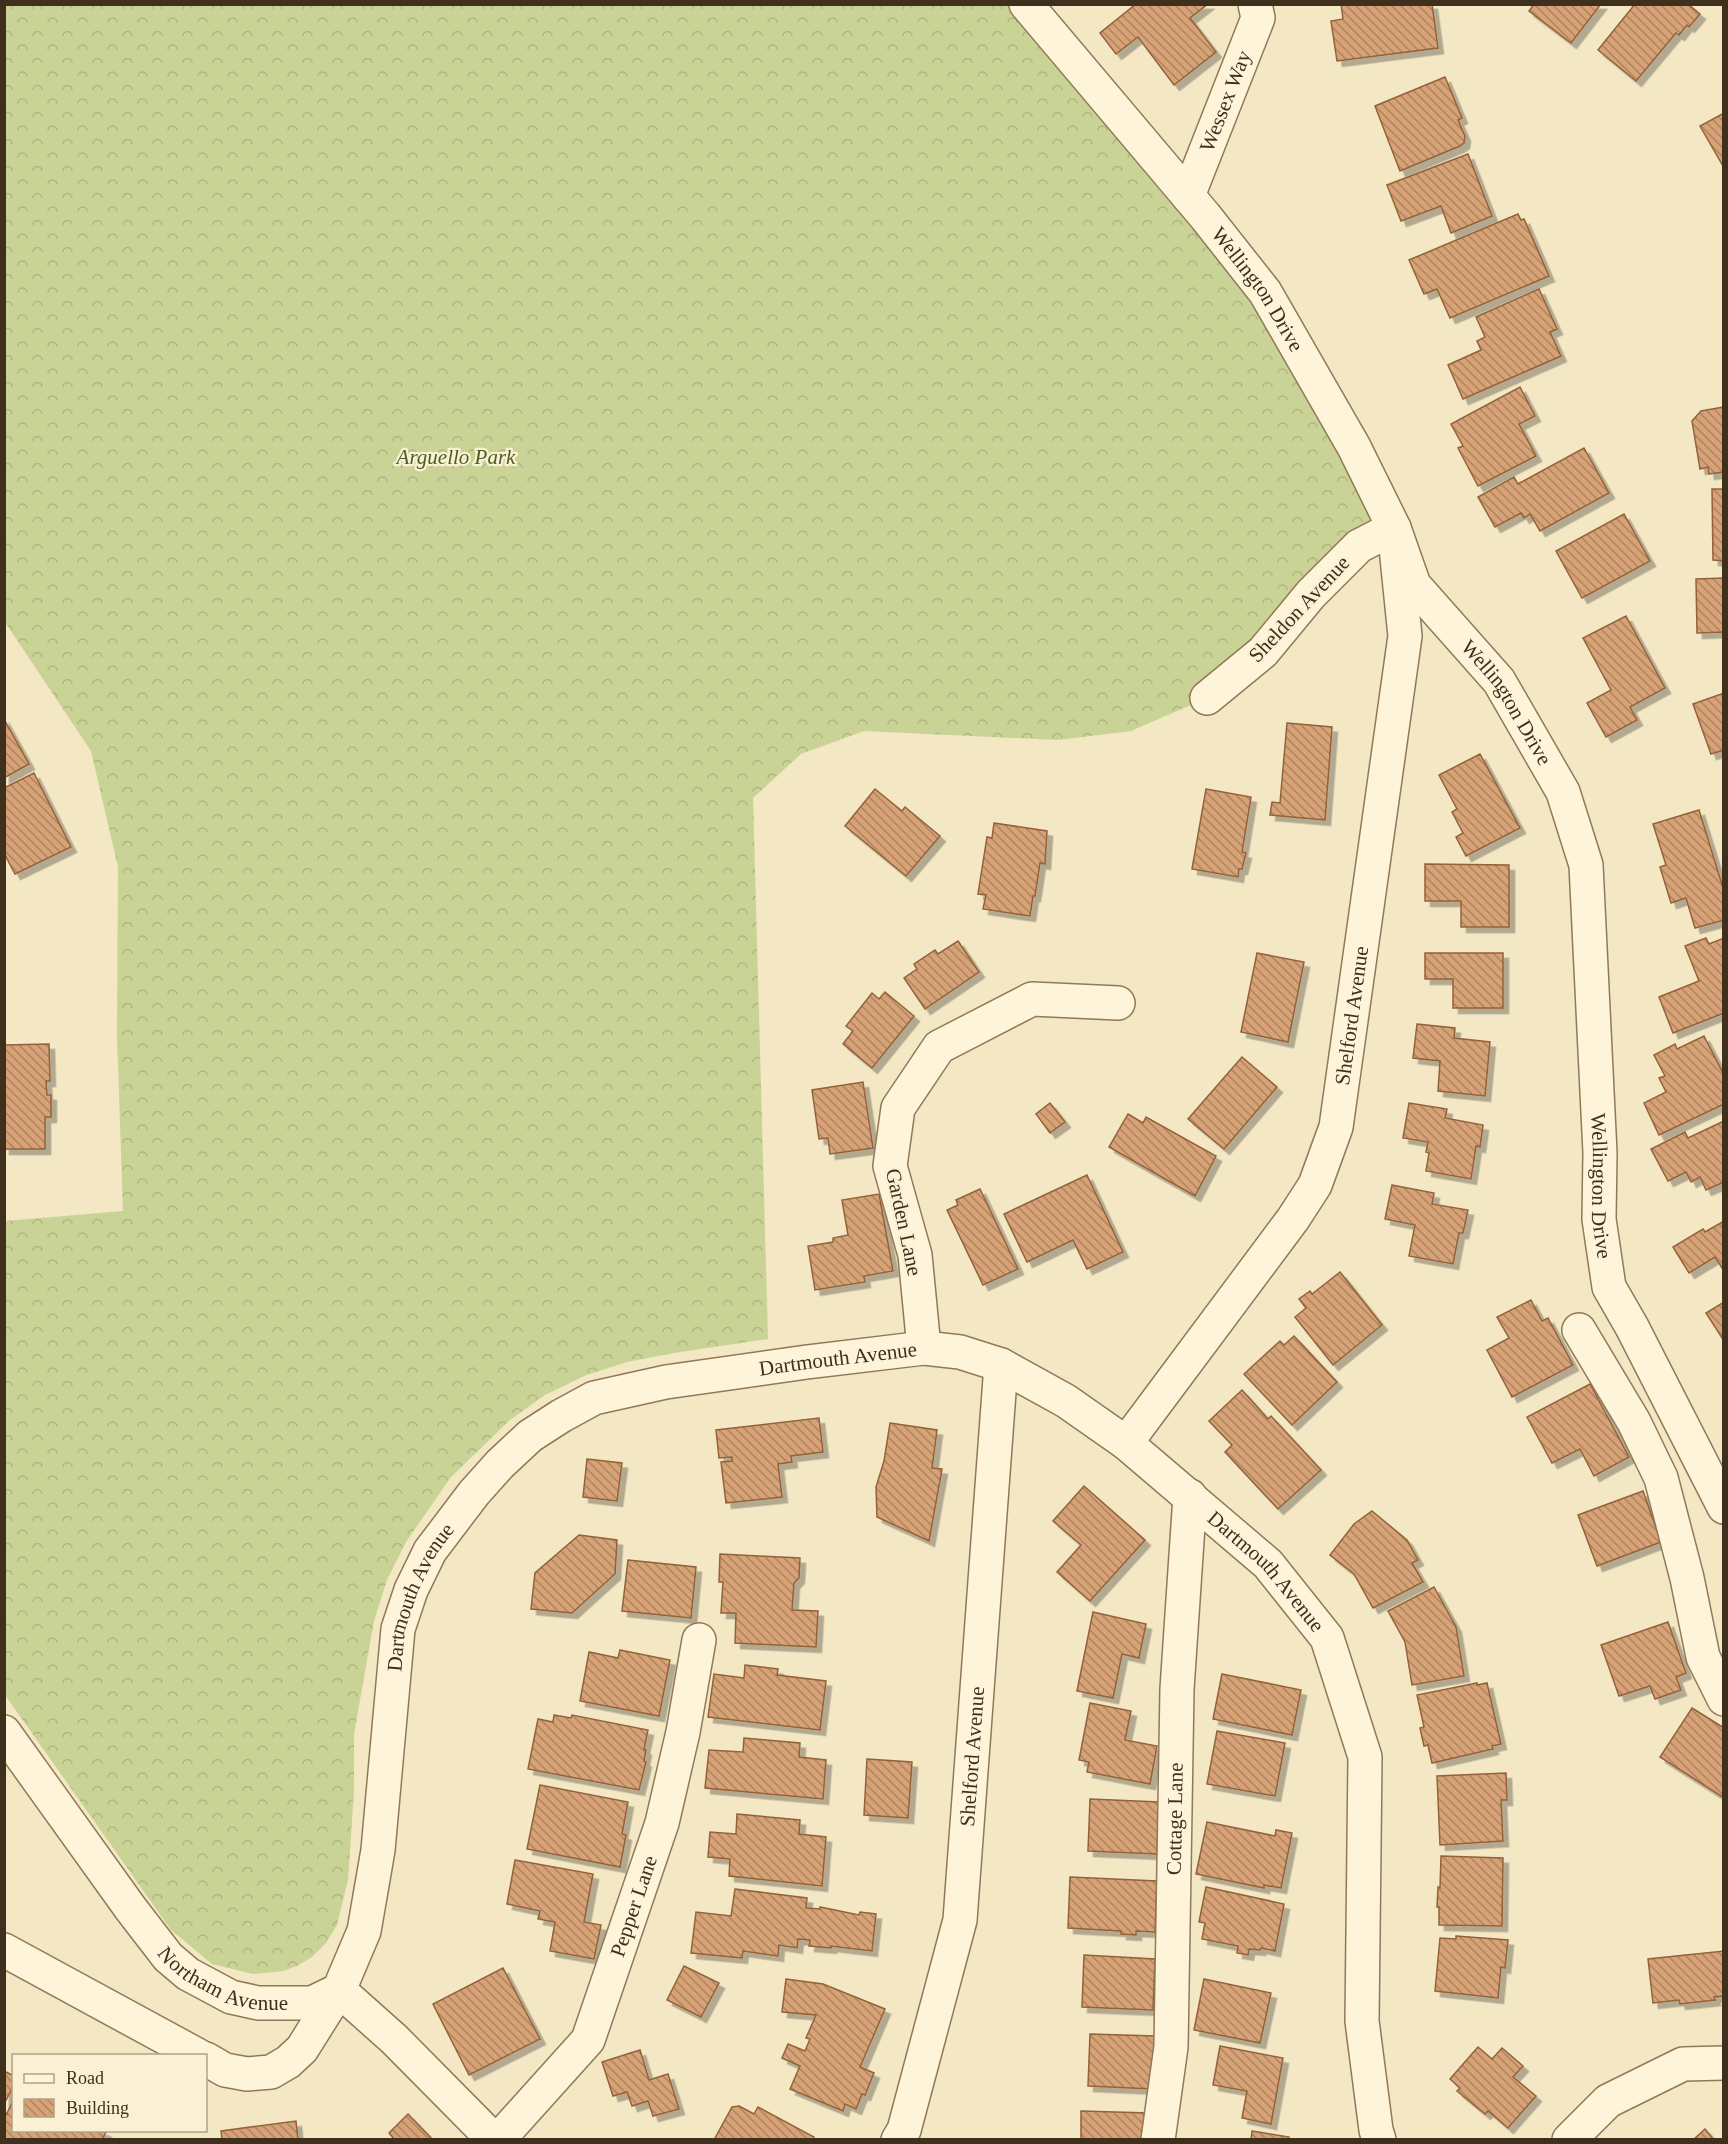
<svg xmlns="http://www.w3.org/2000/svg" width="1728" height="2144" font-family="'Times New Roman',serif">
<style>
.forest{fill:url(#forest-crowns)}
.building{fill:url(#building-back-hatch);stroke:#93623a;stroke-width:1.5;filter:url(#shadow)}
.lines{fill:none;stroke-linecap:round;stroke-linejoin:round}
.minor-casing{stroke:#917958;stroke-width:36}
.minor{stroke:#fdf4d9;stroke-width:33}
.labels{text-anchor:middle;stroke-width:4.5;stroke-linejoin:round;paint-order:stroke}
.street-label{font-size:21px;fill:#3f2f1d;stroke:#faf1d5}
.park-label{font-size:21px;font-style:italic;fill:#4c5e21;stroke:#faf1d5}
</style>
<defs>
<pattern id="forest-crowns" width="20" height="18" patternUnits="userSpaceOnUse" patternTransform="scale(1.5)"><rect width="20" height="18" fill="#cad396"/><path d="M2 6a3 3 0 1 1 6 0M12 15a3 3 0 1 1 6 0" fill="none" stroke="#afb581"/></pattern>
<pattern id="building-back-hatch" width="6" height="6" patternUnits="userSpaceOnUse" patternTransform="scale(1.5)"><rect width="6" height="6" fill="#d6a276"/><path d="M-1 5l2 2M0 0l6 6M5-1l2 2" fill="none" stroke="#af8460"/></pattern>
<filter id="shadow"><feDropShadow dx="5.5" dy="5.5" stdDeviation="0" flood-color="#0004"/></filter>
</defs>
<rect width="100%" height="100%" fill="#f3e7c4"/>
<path class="forest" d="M4,5H1026L1188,196L1394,528L1207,698L1131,731L1058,740L864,731L801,754L753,798L768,1339L674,1353L627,1362L584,1376L545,1395L510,1420L451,1477L406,1542L387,1580L374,1621L354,1734V1791L348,1880L337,1925L326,1943L312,1957L297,1966L283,1971L253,1974L212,1964L171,1930L5,1695V1221L123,1211L117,1036L118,867L91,751L5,622Z"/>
<g class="building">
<path d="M1136,4H1208L1190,18L1216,52L1174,85L1138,37L1116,54L1100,33Z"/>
<path d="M1341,4H1432L1438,48L1337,61L1331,21L1343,19Z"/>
<path d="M1534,4H1601L1571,43L1529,11Z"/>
<path d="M1635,4H1688L1700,14L1689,27L1687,25L1679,35L1676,33L1636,81L1598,50Z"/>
<path d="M1445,77L1462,118L1458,120L1465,136L1464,143L1460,146L1400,171L1375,106Z"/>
<path d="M1724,113V166H1723L1700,126Z"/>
<path d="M1468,154L1492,216L1451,233L1441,206L1401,221L1387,185Z"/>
<path d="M1518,214L1521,220L1524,219L1549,276L1450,318L1437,289L1424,294L1409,260Z"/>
<path d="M1539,289L1557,329L1550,332L1561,356L1463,399L1448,365L1481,350L1477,341L1485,337L1476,317Z"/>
<path d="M1520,387L1535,416L1519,424L1536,456L1478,486L1458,448L1463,446L1451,424Z"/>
<path d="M1724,407V472L1709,474L1708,467L1700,469L1692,421L1701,411Z"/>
<path d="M1584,448L1609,493L1540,531L1530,514L1524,518L1521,513L1495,527L1478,497L1514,477L1518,484Z"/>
<path d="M1712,489H1724V561L1713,560Z"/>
<path d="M1624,514L1650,561L1582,598L1556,551Z"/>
<path d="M1724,578V632L1697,633L1696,579Z"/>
<path d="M1626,616L1665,688L1630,707L1637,720L1606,737L1587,703L1611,690L1583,638Z"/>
<path d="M1724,693V750L1711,754L1693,704Z"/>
<path d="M4,719L29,764L4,778Z"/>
<path d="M1287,723L1332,727L1325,820L1270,815L1272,802L1280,803Z"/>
<path d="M1480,754L1520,828L1466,856L1456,837L1463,833L1452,812L1457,809L1439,775Z"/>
<path d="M34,773L71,847L15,874L4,853V788Z"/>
<path d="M875,789L902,811L905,807L940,836L906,876L845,826Z"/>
<path d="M1206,789L1251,797L1242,852L1246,853L1242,869H1239L1238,877L1192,869Z"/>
<path d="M1699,810L1724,891V920L1695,928L1686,898L1671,903L1660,867L1666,865L1653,824Z"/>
<path d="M994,823L1047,831L1045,864L1040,863L1035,896H1033L1030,916L983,909L986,895L978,894L987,837L992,838Z"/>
<path d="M1425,864L1509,865V927H1461V901H1425Z"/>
<path d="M1706,938L1709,944L1724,938V1013L1673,1033L1659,997L1699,981L1685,946Z"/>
<path d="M958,941L979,972L925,1009L904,978L917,969L914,964L935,950L938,954Z"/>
<path d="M1257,953L1304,962L1288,1042L1241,1032Z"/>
<path d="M1425,953H1503V1008H1453V979H1425Z"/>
<path d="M885,992L914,1016L872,1068L843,1044L853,1031L846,1026L872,993L879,999Z"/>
<path d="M1417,1024L1455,1028L1454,1038L1490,1042L1485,1096L1438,1091L1440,1061L1413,1058Z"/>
<path d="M1704,1036L1724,1075V1104L1659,1135L1644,1103L1666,1092L1659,1078L1665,1076L1654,1055L1675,1044L1677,1049Z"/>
<path d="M49,1044L50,1081H46L47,1095H51V1117H45V1149H4V1045Z"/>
<path d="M1242,1057L1277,1087L1224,1149L1188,1119Z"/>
<path d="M863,1082L873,1148L830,1154L828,1138L819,1139L812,1090Z"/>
<path d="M1050,1103L1065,1122L1050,1133L1036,1114Z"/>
<path d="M1409,1103L1447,1109L1445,1118L1483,1125L1480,1147L1476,1146L1471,1179L1426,1171L1429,1153L1426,1152L1428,1142L1403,1138Z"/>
<path d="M1128,1114L1143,1123L1146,1117L1216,1156L1195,1196L1109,1147Z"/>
<path d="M1724,1121V1182L1706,1190L1700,1177L1691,1182L1686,1172L1668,1181L1651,1149L1685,1132L1688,1138Z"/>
<path d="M1087,1175L1123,1252L1087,1269L1073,1240L1027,1262L1004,1214Z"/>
<path d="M1392,1185L1434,1193L1432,1204L1468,1210L1463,1233H1459L1453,1264L1409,1256L1415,1225L1385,1219Z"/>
<path d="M980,1189L1018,1269L983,1285L947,1210L958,1205L956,1200Z"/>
<path d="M879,1194L893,1271L864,1276L865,1282L815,1290L808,1246L833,1242V1238L848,1235L842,1200Z"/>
<path d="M1724,1221V1271L1715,1257L1689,1273L1673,1247L1703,1229L1705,1232Z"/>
<path d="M1340,1272L1382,1325L1333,1365L1295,1317L1306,1308L1299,1299L1310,1291L1312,1294Z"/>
<path d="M1531,1300L1542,1321L1548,1318L1573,1365L1512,1397L1487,1350L1509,1338L1497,1317Z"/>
<path d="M1724,1302V1341L1706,1313Z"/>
<path d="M1294,1336L1337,1382L1292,1425L1244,1374L1280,1341L1284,1345Z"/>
<path d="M1590,1384L1629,1457L1594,1476L1580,1449L1552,1463L1527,1417Z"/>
<path d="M1242,1390L1268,1419L1271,1416L1321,1470L1278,1509L1225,1452L1232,1445L1209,1421Z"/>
<path d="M819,1418L823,1452L791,1456L792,1462L778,1464L782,1497L726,1503L721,1462L732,1461V1457L719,1458L716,1430Z"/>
<path d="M890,1423L937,1430L932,1468L942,1469L929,1541L877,1517L876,1487L884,1461Z"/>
<path d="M587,1459L622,1463L617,1501L583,1497Z"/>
<path d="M1084,1486L1145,1540L1090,1601L1057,1572L1081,1545L1053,1521Z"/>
<path d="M1643,1491L1661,1542L1597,1566L1578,1515Z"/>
<path d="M1372,1511L1407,1540L1418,1560L1412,1563L1423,1582L1373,1608L1354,1574L1330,1555L1354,1524Z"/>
<path d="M579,1535L617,1540L615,1574L572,1613L531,1609L535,1573Z"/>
<path d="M720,1554L800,1558L799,1578L794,1583L792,1610L818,1611L816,1647L735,1643L736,1613H721L723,1582H719Z"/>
<path d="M628,1560L696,1567L691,1618L622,1611Z"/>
<path d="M1434,1587L1456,1627L1464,1676L1412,1685L1405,1642L1388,1611Z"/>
<path d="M1093,1612L1146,1624L1139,1658L1122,1654L1113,1698L1077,1691Z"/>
<path d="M1668,1622L1686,1673L1676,1677L1681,1690L1655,1699L1650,1686L1619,1696L1601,1645Z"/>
<path d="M620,1650L670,1660L659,1716L580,1701L589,1652L618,1658Z"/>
<path d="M745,1665L778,1669L777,1675L826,1681L820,1730L708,1717L714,1674L744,1678Z"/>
<path d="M1222,1674L1301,1690L1292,1735L1213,1719Z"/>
<path d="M1477,1683V1685L1487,1683L1501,1744L1492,1746L1493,1749L1432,1763L1428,1745L1424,1746L1420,1728L1424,1727L1417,1695Z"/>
<path d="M1090,1703L1131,1711L1125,1740L1157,1746L1150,1784L1087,1772L1089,1762L1079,1760Z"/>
<path d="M1692,1708L1724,1728V1798L1660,1757Z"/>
<path d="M554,1715L571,1718L572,1715L648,1730L644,1749L646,1750L644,1761L646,1762L639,1790L528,1769L538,1719L553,1722Z"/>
<path d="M1217,1731L1285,1743L1275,1796L1207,1784Z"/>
<path d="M744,1738L800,1743L799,1757L826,1760L823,1799L705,1788L709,1750L743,1752Z"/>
<path d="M867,1759L912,1762L908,1818L864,1815Z"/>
<path d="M1506,1773L1507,1800H1501L1503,1841L1440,1845L1437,1776Z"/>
<path d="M540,1785L628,1802L622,1834L626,1835L620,1867L527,1849Z"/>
<path d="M1090,1799L1159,1802L1157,1854L1088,1851Z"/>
<path d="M737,1814L800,1820L799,1834L826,1837L822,1886L729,1876L730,1859L708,1857L710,1832L736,1834Z"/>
<path d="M1207,1822L1275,1836L1276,1830L1292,1833L1281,1888L1264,1885V1888L1196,1874Z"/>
<path d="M1441,1856L1503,1858L1502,1926L1439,1925V1907H1437L1438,1887L1440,1888Z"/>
<path d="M515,1860L593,1874L584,1922L601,1925L594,1959L550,1951L555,1922L538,1919L540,1911L507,1904Z"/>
<path d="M1070,1877L1157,1881L1155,1932L1136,1931V1935L1121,1934V1931L1068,1928Z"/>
<path d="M1206,1887L1284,1904L1275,1951L1261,1948L1260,1950L1249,1949L1248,1955L1237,1953L1238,1946L1202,1939L1205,1923L1199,1922Z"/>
<path d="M735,1889L807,1898L806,1908L820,1909V1907L859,1915L860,1912L876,1914L872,1951L831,1946V1948L809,1946L810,1940L798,1939L797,1948L779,1945L778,1956L743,1951L742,1958L691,1953L696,1912L731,1916Z"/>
<path d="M1456,1936L1508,1940L1505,1968L1501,1967L1498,1998L1435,1991L1440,1938L1456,1939Z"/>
<path d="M1724,1951V1996L1714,1997L1715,2000L1680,2004L1679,2000L1653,2003L1648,1959Z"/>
<path d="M1084,1955L1155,1959L1153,2010L1082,2007Z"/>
<path d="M684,1966L719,1983L701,2017L667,2000Z"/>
<path d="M503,1968L540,2039L469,2075L433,2004Z"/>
<path d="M786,1979L823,1984L885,2009L860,2067L874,2073L865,2095L862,2094L856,2109L845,2104L843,2111L790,2089L800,2066L782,2058L788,2044L805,2051L810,2039L806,2038L816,2015L782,2012Z"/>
<path d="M1204,1979L1271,1993L1260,2043L1194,2030Z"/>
<path d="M1090,2034L1155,2036L1153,2089L1088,2086Z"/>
<path d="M1220,2046L1283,2058L1271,2124L1242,2118L1247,2091L1213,2085Z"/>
<path d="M1478,2047L1492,2059L1502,2048L1523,2066L1513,2077L1536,2096L1508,2128L1488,2111L1485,2114L1457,2091L1460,2088L1450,2079Z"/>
<path d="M640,2050L649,2080L668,2074L679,2109L653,2116L648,2101L632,2106L627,2092L613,2096L602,2062Z"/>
<path d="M4,2071L14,2076V2085L4,2104Z"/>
<path d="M14,2099V2130H101L106,2132L102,2140H4V2119Z"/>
<path d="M739,2106L754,2114L758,2107L814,2137L813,2140H714L732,2107Z"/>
<path d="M1081,2111L1150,2113L1149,2140H1081Z"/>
<path d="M408,2114L433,2140H395L389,2133Z"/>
<path d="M296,2121L298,2140H222L221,2131Z"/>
<path d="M1705,2129L1714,2140H1693Z"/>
<path d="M1252,2131L1289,2137L1288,2140H1251Z"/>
</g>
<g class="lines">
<defs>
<g id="minor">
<path id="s1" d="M1026,4L1205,216L1265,292L1354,447L1394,528L1414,585L1499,681L1563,792L1586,865L1600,1153L1599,1219L1609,1287L1632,1327L1724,1507"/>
<path id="s2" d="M1188,196L1258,18L1255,4"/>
<path d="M1579,1330L1634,1422L1661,1478L1687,1578L1703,1657L1724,1699"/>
<path d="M924,1348L915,1255L890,1166L898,1108L939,1047L1032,999L1118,1003"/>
<path id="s3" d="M1126,1443L1293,1219L1315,1185L1336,1127L1405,636L1394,528L1359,546L1311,594L1263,652L1207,698"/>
<path id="s4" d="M4,1732L131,1909L168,1957L188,1974L231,1997L258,2003H312L339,1990L394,2039L494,2140"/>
<path d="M4,1950L199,2056"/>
<path id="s5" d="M206,2059L225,2070L247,2074L271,2072L288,2062L302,2049L339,1990L364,1931L378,1850L398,1629L411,1590L430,1551L474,1493L500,1464L530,1436L561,1416L594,1398L666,1382L807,1362L924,1348L960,1352L1001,1365L1066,1401L1126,1443L1268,1564L1327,1638L1365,1757L1362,2021L1376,2130L1379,2140"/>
<path id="s6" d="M498,2140L588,2040L662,1823L683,1732L699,1640"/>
<path id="s7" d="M898,2140L904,2130L960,1920L1001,1365"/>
<path id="s8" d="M1158,2140L1171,2047L1177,1689L1190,1496"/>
<path d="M1569,2140L1608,2101L1683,2064L1724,2063"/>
</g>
</defs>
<use href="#minor" class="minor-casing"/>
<use href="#minor" class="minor"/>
</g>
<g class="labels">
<g class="street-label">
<text dy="7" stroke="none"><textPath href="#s2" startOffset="102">Wessex Way</textPath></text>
<text dy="7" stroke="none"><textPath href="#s1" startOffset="368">Wellington Drive</textPath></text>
<text transform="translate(1299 609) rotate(-47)" y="7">Sheldon Avenue</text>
<text dy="7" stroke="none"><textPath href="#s1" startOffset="854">Wellington Drive</textPath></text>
<text dy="7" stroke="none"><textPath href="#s3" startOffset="494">Shelford Avenue</textPath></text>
<text dy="7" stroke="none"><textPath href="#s1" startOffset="1358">Wellington Drive</textPath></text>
<text transform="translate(904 1222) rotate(78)" y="7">Garden Lane</text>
<text dy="7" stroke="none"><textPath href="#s5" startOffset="1104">Dartmouth Avenue</textPath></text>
<text dy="7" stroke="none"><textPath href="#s5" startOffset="1608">Dartmouth Avenue</textPath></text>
<text dy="7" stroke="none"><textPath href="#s5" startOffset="582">Dartmouth Avenue</textPath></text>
<text dy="7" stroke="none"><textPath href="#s7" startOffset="393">Shelford Avenue</textPath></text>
<text dy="7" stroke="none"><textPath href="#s8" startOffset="322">Cottage Lane</textPath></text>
<text dy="7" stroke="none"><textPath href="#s6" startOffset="276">Pepper Lane</textPath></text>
<text dy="7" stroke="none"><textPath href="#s4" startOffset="340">Northam Avenue</textPath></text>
</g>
<g class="park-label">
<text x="456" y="464">Arguello Park</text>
</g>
</g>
<rect width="1728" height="2144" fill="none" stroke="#3f2f1d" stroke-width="12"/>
<rect x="12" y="2054" width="195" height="78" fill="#faf1d5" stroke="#afa38b" stroke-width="1.5"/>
<rect x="24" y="2074" width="30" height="9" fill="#fdf4d9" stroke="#afa38b" stroke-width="1.5"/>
<text x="66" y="2084" font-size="18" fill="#3f2f1d">Road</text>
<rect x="24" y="2099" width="30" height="18" fill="url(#building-back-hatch)" stroke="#afa38b" stroke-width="1.5"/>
<text x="66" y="2114" font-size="18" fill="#3f2f1d">Building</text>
</svg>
